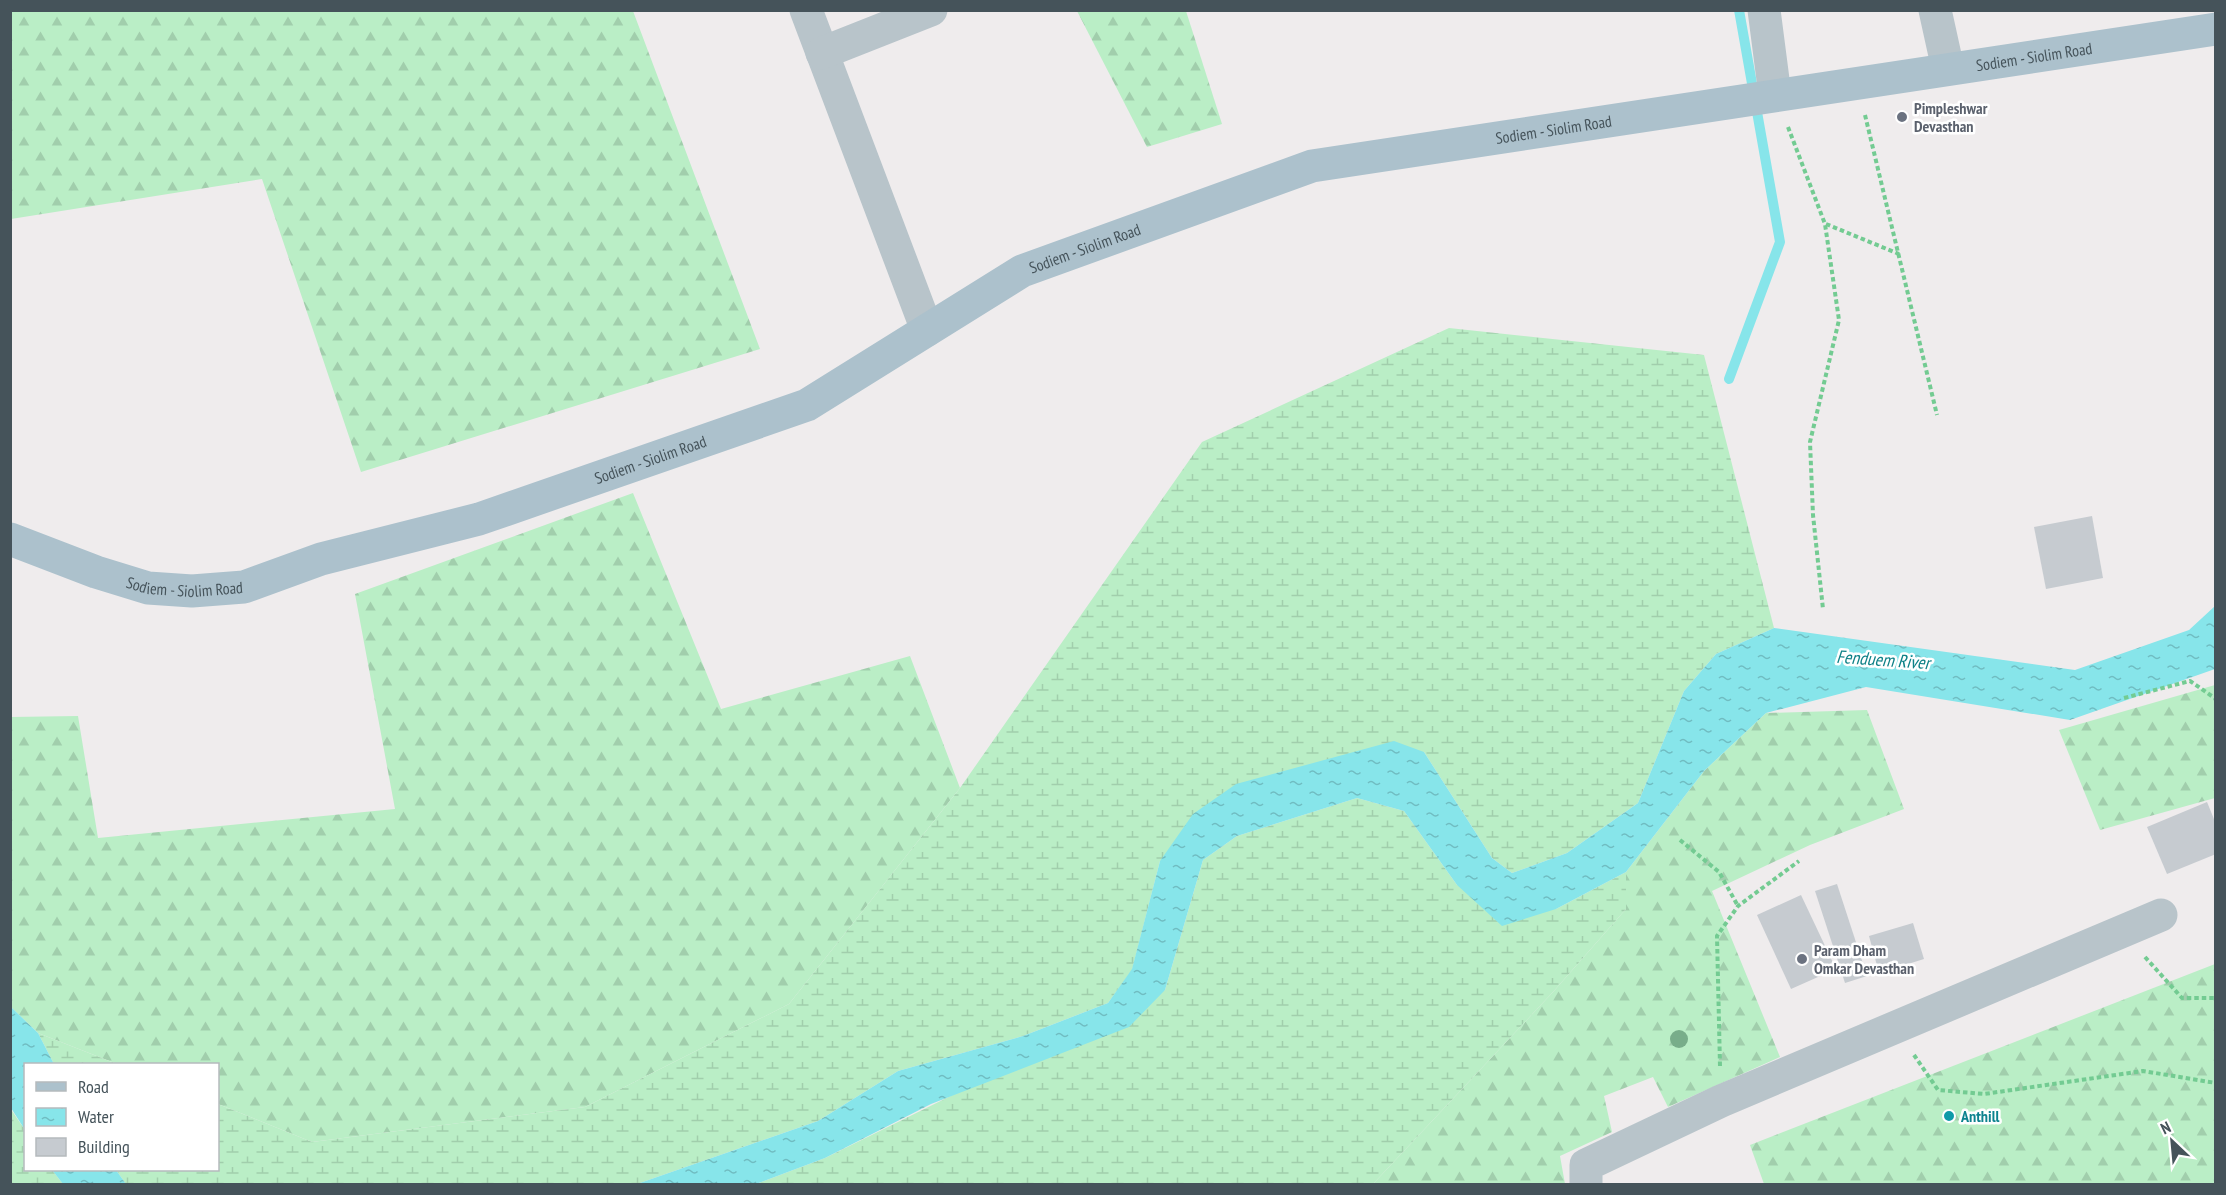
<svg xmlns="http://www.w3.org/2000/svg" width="2226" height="1195" font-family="'PT Sans Narrow',sans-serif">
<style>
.forest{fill:url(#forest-firs)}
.wetland{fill:url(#wetland-marsh)}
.water{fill:url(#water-ripples)}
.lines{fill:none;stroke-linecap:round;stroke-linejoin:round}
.stream{stroke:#87e5ea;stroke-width:10}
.building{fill:#c6cbd0}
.path{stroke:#73cb92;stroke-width:4;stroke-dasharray:4.5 3;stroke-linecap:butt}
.minor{stroke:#b8c4ca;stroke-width:33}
.major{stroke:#acc1cc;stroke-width:33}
.tree{fill:#78ad8a}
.worship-dot{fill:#6b7280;stroke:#fff;stroke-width:2}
.culture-dot{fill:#0f9aa8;stroke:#fff;stroke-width:2}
.labels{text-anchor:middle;stroke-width:5;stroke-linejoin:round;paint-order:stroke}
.street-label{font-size:16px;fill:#45535a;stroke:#fff}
.worship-label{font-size:16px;font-weight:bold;fill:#5b616d;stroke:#fff;text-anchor:start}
.culture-label{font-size:16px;font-weight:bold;fill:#0d838f;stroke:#fff;text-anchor:start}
.water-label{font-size:18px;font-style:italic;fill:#0e8187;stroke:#fff}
</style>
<defs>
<pattern id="forest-firs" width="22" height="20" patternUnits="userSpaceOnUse" patternTransform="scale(1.5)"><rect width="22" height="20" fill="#baeec6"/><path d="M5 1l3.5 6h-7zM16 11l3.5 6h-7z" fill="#a1ceac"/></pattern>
<pattern id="wetland-marsh" width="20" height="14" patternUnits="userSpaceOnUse" patternTransform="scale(1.5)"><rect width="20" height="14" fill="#baeec6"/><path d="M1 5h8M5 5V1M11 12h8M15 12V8" fill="none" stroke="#a1ceac"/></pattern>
<pattern id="water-ripples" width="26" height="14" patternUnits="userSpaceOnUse" patternTransform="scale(1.5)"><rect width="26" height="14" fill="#87e5ea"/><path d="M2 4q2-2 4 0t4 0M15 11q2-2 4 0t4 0" fill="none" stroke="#70bcc1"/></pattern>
</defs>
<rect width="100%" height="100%" fill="#efeced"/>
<g class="forest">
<path d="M11,10L633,11L760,349L361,472L262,179L11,219Z"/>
<path d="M1077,11H1186L1222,124L1147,147Z"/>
<path d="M633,493L721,709L910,656L960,788L789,1004L585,1107L312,1142L218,1104V1064H117L38,1033L11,1007L10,717L78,716L98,838L395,809L355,594Z"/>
<path d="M2215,685V798L2100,830L2059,730Z"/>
<path d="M1867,710L1904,809L1810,845L1712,891L1780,1057L1668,1107L1653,1077L1604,1096L1612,1132L1560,1156L1565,1184H1373L1553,992L1626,909V872L1704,771L1766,713Z"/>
<path d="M2215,964V1184H1764L1750,1145Z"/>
</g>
<g class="wetland">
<path d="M1449,328L1704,355L1774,628L1716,654L1684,691L1638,803L1567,853L1512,873L1492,858L1424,752L1160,861L1132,970L1108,1003L1023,1036L898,1071L818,1121L637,1184H126L116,1170H218V1104L312,1142L585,1107L789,1004L960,788L1202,442Z"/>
<path d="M1357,798L1404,811L1457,885L1556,909L1626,872V909L1553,992L1373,1184H756L825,1158L1165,990L1203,860L1237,836Z"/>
<path d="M38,1033L117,1064H54Z"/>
<path d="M10,1108L25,1130L26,1170H52L63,1184H11Z"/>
</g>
<g class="water">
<path d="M2215,606V669L2070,720L1866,687L1766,713L1704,771L1626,872L1556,909L1502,926L1457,885L1404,811L1357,798L1237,836L1203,860L1165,990L1129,1027L931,1104L825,1158L756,1184H637L818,1121L898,1071L1023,1036L1108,1003L1132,969L1160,861L1193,814L1236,784L1394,741L1424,752L1492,858L1512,873L1567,853L1638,803L1684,691L1716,654L1774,628L2075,670L2189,630Z"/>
<path d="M11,1007L38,1033L54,1064H26L25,1130L11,1108Z"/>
<path d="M52,1170H116L126,1184H63Z"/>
</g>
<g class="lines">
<path class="stream" d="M1729,379L1780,242L1739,10"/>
</g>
<g class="building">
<path d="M2092,516L2103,578L2046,589L2034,527Z"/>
<path d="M2207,802L2216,824V854L2167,874L2147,827Z"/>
<path d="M1837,884L1867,976L1845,983L1815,891Z"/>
<path d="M1801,895L1836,969L1791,989L1757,915Z"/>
<path d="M1913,923L1924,959L1879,973L1869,936Z"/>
</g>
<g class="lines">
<g class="path">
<path d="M1865,115L1937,415"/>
<path d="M1788,127L1825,224L1839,320L1810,442L1813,515L1823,609"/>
<path d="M1826,224L1899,254"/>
<path d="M2124,698L2190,681L2216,699"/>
<path d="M1680,840L1719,872L1738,906"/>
<path d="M2145,957L2182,998H2216"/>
<path d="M1914,1055L1938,1090L1984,1094L2143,1071L2216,1083"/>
<path d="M1720,1066L1717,936L1738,906L1799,861"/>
</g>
<g class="minor">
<path d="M806,10L927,330"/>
<path d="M1764,10L1775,95"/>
<path d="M1935,10L1948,69"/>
<path d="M822,53L931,10"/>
<path d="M1586,1184V1165L1721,1101L2161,915"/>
</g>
<path class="major" id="s1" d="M10,539L96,572L148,588L192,591L244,587L321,559L479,519L807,405L1022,271L1312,166L2216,29"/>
</g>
<circle class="tree" cx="1679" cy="1039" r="9"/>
<g class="worship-dot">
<circle cx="1902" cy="117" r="6"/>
<circle cx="1802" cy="959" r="6"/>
</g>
<circle class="culture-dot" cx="1949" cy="1116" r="6"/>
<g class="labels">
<g class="street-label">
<text dy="6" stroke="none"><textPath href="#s1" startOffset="2127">Sodiem - Siolim Road</textPath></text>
<text dy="6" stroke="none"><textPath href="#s1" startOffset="1641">Sodiem - Siolim Road</textPath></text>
<text dy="6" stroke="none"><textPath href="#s1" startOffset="1155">Sodiem - Siolim Road</textPath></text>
<text dy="6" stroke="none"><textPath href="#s1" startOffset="669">Sodiem - Siolim Road</textPath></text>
<text dy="6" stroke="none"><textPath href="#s1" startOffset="183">Sodiem - Siolim Road</textPath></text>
</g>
<g class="worship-label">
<text x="1914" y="114">Pimpleshwar<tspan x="1914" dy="18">Devasthan</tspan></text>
<text x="1814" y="956">Param Dham<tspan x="1814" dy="18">Omkar Devasthan</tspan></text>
</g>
<g class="culture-label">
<text x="1961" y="1122">Anthill</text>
</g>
<g class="water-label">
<text transform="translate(1883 660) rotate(4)" y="6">Fenduem River</text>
</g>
</g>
<rect width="2226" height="1195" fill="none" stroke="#45535a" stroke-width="24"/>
<rect x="24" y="1063" width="195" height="108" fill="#ffffff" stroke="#b5babd" stroke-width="1.5"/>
<rect x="36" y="1082" width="30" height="9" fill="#acc1cc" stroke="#b5babd" stroke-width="1.5"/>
<text x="78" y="1093" font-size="18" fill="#45535a">Road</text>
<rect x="36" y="1108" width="30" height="18" fill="url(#water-ripples)" stroke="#b5babd" stroke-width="1.5"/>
<text x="78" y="1123" font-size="18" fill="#45535a">Water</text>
<rect x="36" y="1138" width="30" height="18" fill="#c6cbd0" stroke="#b5babd" stroke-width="1.5"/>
<text x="78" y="1153" font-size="18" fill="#45535a">Building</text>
<g transform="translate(2172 1141) rotate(334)" stroke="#ffffff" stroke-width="4.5" paint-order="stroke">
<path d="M0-4.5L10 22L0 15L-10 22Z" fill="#45535a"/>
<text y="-9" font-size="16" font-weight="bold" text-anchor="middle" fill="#45535a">N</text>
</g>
</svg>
